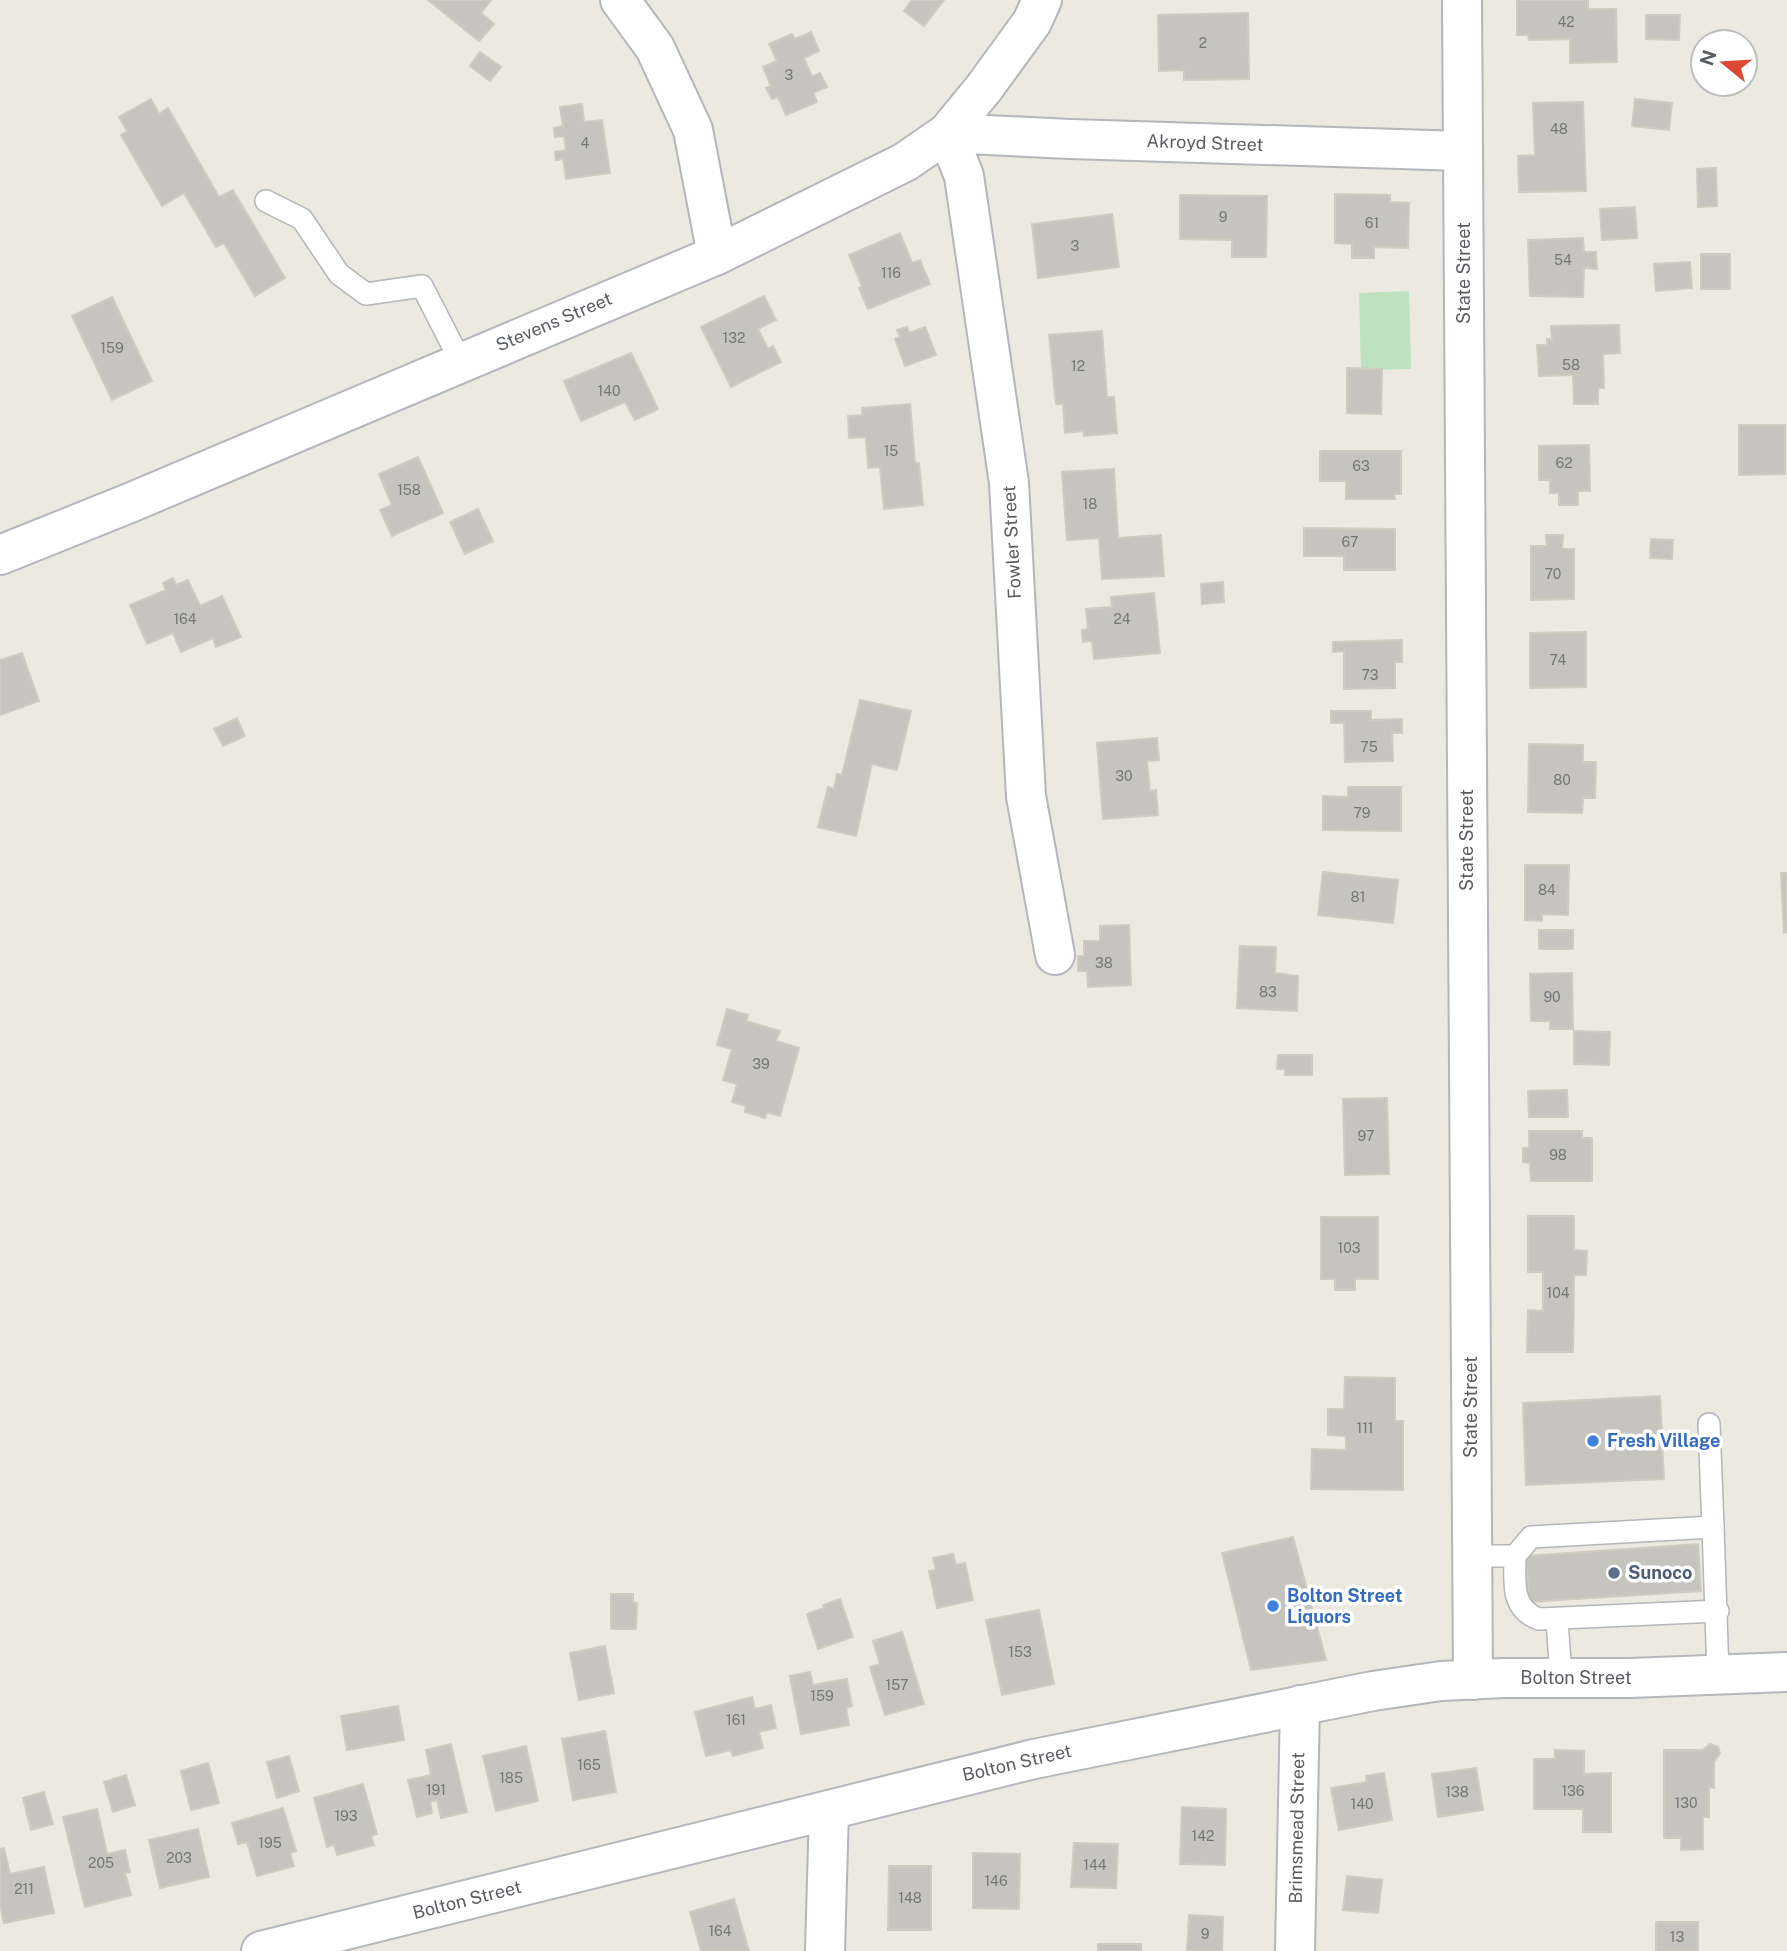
<svg xmlns="http://www.w3.org/2000/svg" width="1787" height="1951" font-family="'Public Sans',sans-serif">
<style>
.green{fill:#bee1bf}
.building{fill:#c6c4be;stroke:#cfcbbf;stroke-width:2}
.lines{fill:none;stroke-linecap:round;stroke-linejoin:round}
.service-casing{stroke:#b3b6ba;stroke-width:24}
.minor-casing{stroke:#b3b6ba;stroke-width:42}
.tertiary-casing{stroke:#b3b6ba;stroke-width:42}
.secondary-casing{stroke:#b4b7bc;stroke-width:42}
.service{stroke:#fff;stroke-width:21}
.minor{stroke:#fff;stroke-width:38}
.tertiary{stroke:#fff;stroke-width:38}
.secondary{stroke:#fff;stroke-width:38}
.shop-dot{fill:#3f7fe0;stroke:#fff;stroke-width:2.5}
.service-dot{fill:#5c6f8a;stroke:#fff;stroke-width:2.5}
.labels{text-anchor:middle;stroke-width:7;stroke-linejoin:round;paint-order:stroke}
.number-label{font-size:14px;fill:#747678}
.street-label{font-size:18px;fill:#595c60;stroke:#fff}
.shop-label{font-size:18px;font-weight:bold;fill:#366cbe;stroke:#fff;text-anchor:start}
.service-label{font-size:18px;font-weight:bold;fill:#4e5e75;stroke:#fff;text-anchor:start}
</style>
<rect width="100%" height="100%" fill="#ebe9e0"/>
<path class="green" d="M1409,291L1411,369L1361,370L1359,293Z"/>
<g class="building">
<path d="M428,0H491L481,13L494,24L479,41Z"/>
<path d="M912,0H944L924,26L904,11Z"/>
<path d="M1517,0H1588V9H1616L1617,62L1570,63V39L1529,40L1528,35H1517Z"/>
<path d="M1248,13L1249,79L1184,80V70L1159,71L1158,15Z"/>
<path d="M1646,15H1680L1679,40L1646,39Z"/>
<path d="M811,32L819,51L804,58L812,77L820,73L827,87L813,93L817,102L786,115L778,97L772,99L766,88L771,86L763,67L777,61L769,44L792,34L795,39Z"/>
<path d="M480,52L501,67L490,81L470,66Z"/>
<path d="M151,99L159,114L168,108L219,197L233,190L285,278L255,296L224,243L216,247L184,193L162,206L121,135L127,131L119,117Z"/>
<path d="M1635,99L1672,103L1669,130L1632,126Z"/>
<path d="M1583,102L1586,191L1519,192L1518,156L1535,155L1533,103Z"/>
<path d="M582,104L584,122L602,120L610,173L566,179L563,159L556,160L555,152L566,150L564,136L555,137L554,128L563,126L560,107Z"/>
<path d="M1716,168L1717,206L1698,207L1697,169Z"/>
<path d="M1335,194L1390,195V202L1409,203L1408,248L1374,247V258H1352V244L1335,243Z"/>
<path d="M1180,195L1267,196L1266,257H1232V240L1180,239Z"/>
<path d="M1635,207L1637,238L1602,240L1600,209Z"/>
<path d="M1112,214L1119,267L1038,278L1032,224Z"/>
<path d="M900,233L912,263L920,260L930,284L868,309L859,288L862,286L849,255Z"/>
<path d="M1583,238L1584,252H1596L1597,269L1584,268L1583,297L1530,296L1528,240Z"/>
<rect x="1701" y="254" width="29" height="35"/>
<path d="M1690,262L1692,288L1656,291L1654,264Z"/>
<path d="M764,296L776,320L758,329L768,349L773,346L781,362L731,387L701,327Z"/>
<path d="M112,297L152,381L112,400L72,316Z"/>
<path d="M1619,325L1620,353L1603,354L1604,388H1598V404H1574L1573,375L1539,376L1537,345H1547V339L1552,340L1551,326Z"/>
<path d="M907,327L909,333L925,327L936,355L905,366L895,339L900,337L897,330Z"/>
<path d="M1102,331L1107,397H1114L1117,433L1084,436L1083,431L1065,433L1063,404H1056L1049,335Z"/>
<path d="M631,353L658,409L635,420L625,402L581,421L564,381Z"/>
<path d="M1347,368L1382,369L1381,414L1347,413Z"/>
<path d="M910,404L915,463H919L923,505L884,509L880,467L868,468L866,437L849,438L848,416L863,415L862,408Z"/>
<path d="M1739,425H1785V474L1739,475Z"/>
<path d="M1589,445L1590,491H1578V505H1559V493H1550V480H1539V446Z"/>
<path d="M1320,451H1401V494H1394L1395,499H1346V481H1320Z"/>
<path d="M418,457L443,513L392,536L380,510L392,505L379,474Z"/>
<path d="M1114,469L1118,538L1161,535L1164,576L1102,579L1099,538L1067,540L1062,472Z"/>
<path d="M478,509L493,541L465,554L450,522Z"/>
<path d="M1304,528L1395,529V570H1344V556H1304Z"/>
<path d="M1546,535H1563L1562,549H1574V599L1531,600V546H1547Z"/>
<path d="M1651,539L1673,540L1672,559L1650,558Z"/>
<path d="M173,578L176,585L188,580L200,606L222,596L241,637L216,647L213,638L181,652L173,633L147,644L130,605L166,590L163,583Z"/>
<path d="M1223,582L1224,602L1202,604L1201,584Z"/>
<path d="M1154,593L1160,653L1094,659L1092,641L1083,642L1082,630L1088,629L1086,609L1112,607L1111,597Z"/>
<path d="M1586,632V687L1530,688V633Z"/>
<path d="M1402,640V662H1395V688L1344,689V651L1333,652V642Z"/>
<path d="M22,653L39,701L0,715V660Z"/>
<path d="M860,700L911,711L897,770L872,764L856,836L818,827L828,787L834,789L837,774L842,775Z"/>
<path d="M1331,711H1371V720L1402,719V733H1392L1393,761L1345,762L1344,723H1331Z"/>
<path d="M237,718L245,736L223,746L214,729Z"/>
<path d="M1157,738L1159,760L1147,761L1150,791L1156,790L1158,815L1103,819L1097,743Z"/>
<path d="M1529,744L1583,745V762H1596L1595,798H1583L1582,813L1528,812Z"/>
<path d="M1348,787H1401V831L1323,830V796L1348,797Z"/>
<path d="M1525,865H1569L1568,915L1542,914V921L1525,920Z"/>
<path d="M1323,872L1398,880L1393,923L1318,915Z"/>
<path d="M1781,873H1787V932L1784,933Z"/>
<path d="M1129,925L1131,985L1088,987L1087,971H1078V956H1084V941H1100V926Z"/>
<rect x="1539" y="930" width="34" height="19"/>
<path d="M1240,946L1276,947L1275,973L1298,976L1297,1011L1237,1008Z"/>
<path d="M1572,973L1573,1029H1550V1021H1531L1530,974Z"/>
<path d="M727,1009L748,1015L746,1021L780,1031L776,1041L799,1048L780,1116L767,1112L765,1118L745,1112L746,1106L732,1102L737,1084L723,1080L732,1049L717,1045Z"/>
<path d="M1574,1031L1610,1032L1609,1065L1574,1064Z"/>
<path d="M1278,1055H1312V1075H1285V1069H1277Z"/>
<path d="M1567,1090L1568,1117H1529L1528,1091Z"/>
<path d="M1387,1098L1389,1174L1345,1175L1343,1099Z"/>
<path d="M1529,1131H1582V1138H1592V1181H1531L1530,1163L1523,1162V1148H1529Z"/>
<path d="M1528,1216H1574V1250L1587,1251L1586,1275H1574L1573,1352H1527L1528,1310L1543,1311V1272H1528Z"/>
<path d="M1321,1217H1378V1279H1355V1290H1335V1279H1321Z"/>
<path d="M1345,1377L1395,1378V1421H1403V1490L1311,1489L1312,1449L1346,1450V1436L1328,1435V1409H1344Z"/>
<path d="M1660,1396L1664,1479L1526,1485L1523,1403Z"/>
<path d="M1293,1537L1326,1660L1251,1670L1222,1553Z"/>
<path d="M1698,1544L1701,1591L1529,1602L1526,1556Z"/>
<path d="M953,1554L956,1565L965,1563L973,1600L937,1608L929,1571L936,1570L933,1558Z"/>
<path d="M611,1594H633V1603H637L636,1629H611Z"/>
<path d="M840,1599L853,1637L818,1649L807,1614L824,1608L823,1605Z"/>
<path d="M1039,1610L1054,1684L1002,1695L986,1620Z"/>
<path d="M902,1632L924,1704L885,1715L870,1667L880,1664L873,1641Z"/>
<path d="M605,1646L614,1693L579,1700L570,1653Z"/>
<path d="M810,1672L813,1685L847,1679L852,1706L846,1708L849,1725L801,1734L790,1676Z"/>
<path d="M752,1697L755,1709L771,1705L776,1728L759,1732L763,1748L733,1756L731,1750L706,1756L695,1712Z"/>
<path d="M398,1706L404,1740L347,1750L341,1716Z"/>
<path d="M605,1731L616,1792L573,1800L562,1739Z"/>
<path d="M451,1744L467,1812L441,1818L437,1800L430,1802L432,1813L417,1817L408,1780L431,1775L426,1750Z"/>
<path d="M1710,1744L1718,1747L1720,1753L1714,1762V1788L1709,1787V1817H1703V1849L1681,1850V1838H1664V1750H1703Z"/>
<path d="M526,1746L538,1801L496,1811L483,1756Z"/>
<path d="M1555,1750L1584,1751V1774L1611,1773V1832H1583V1809H1534V1759H1555Z"/>
<path d="M289,1756L299,1791L277,1798L267,1762Z"/>
<path d="M208,1763L219,1803L191,1810L181,1771Z"/>
<path d="M1476,1768L1483,1810L1438,1817L1432,1774Z"/>
<path d="M1384,1773L1392,1820L1339,1830L1331,1788L1367,1782L1366,1776Z"/>
<path d="M126,1775L135,1805L113,1812L104,1782Z"/>
<path d="M363,1784L377,1834L371,1836L374,1845L337,1855L334,1845L327,1847L314,1798Z"/>
<path d="M44,1792L53,1824L31,1830L23,1798Z"/>
<path d="M1182,1807L1226,1809L1225,1865L1180,1864Z"/>
<path d="M283,1808L296,1851L290,1853L294,1866L257,1876L247,1842L238,1844L232,1823Z"/>
<path d="M97,1809L107,1854L125,1850L130,1872L125,1873L131,1895L85,1907L63,1817Z"/>
<path d="M198,1829L209,1877L160,1888L149,1840Z"/>
<path d="M1074,1843L1118,1844L1116,1888L1071,1887Z"/>
<path d="M4,1848L10,1874L44,1867L54,1913L4,1923L0,1904V1849Z"/>
<path d="M973,1853L1020,1854L1019,1909L973,1908Z"/>
<path d="M889,1866H931V1930H888Z"/>
<path d="M1347,1876L1382,1880L1378,1913L1343,1910Z"/>
<path d="M734,1899L749,1951H701L690,1912Z"/>
<path d="M1189,1915L1223,1917L1222,1951H1187Z"/>
<rect x="1656" y="1922" width="42" height="29"/>
<rect x="1098" y="1944" width="43" height="7"/>
</g>
<g class="lines">
<defs>
<g id="service">
<path d="M266,201L302,219L339,274L366,294L422,286L461,362"/>
<path d="M1709,1424L1713,1527"/>
<path d="M1472,1556H1515L1531,1537L1713,1527L1718,1674"/>
<path d="M1515,1556C1515,1581 1510,1609 1539,1619L1718,1611"/>
<path d="M1557,1619L1561,1678"/>
</g>
<g id="minor">
<path d="M620,0L655,48L693,130L717,255"/>
<path d="M1462,0L1473,1680"/>
<path d="M1055,955L1026,796L1009,483L964,176L947,133L1070,139L1463,151"/>
<path d="M825,1951L829,1810"/>
<path d="M1295,1951L1300,1705"/>
</g>
<path id="tertiary" d="M0,555L132,502L717,255L905,162L947,133L984,88L1032,22L1042,0"/>
<path id="secondary" d="M261,1951L1034,1759L1373,1691L1441,1681L1504,1678H1630L1787,1672"/>
</defs>
<use href="#service" class="service-casing"/>
<use href="#minor" class="minor-casing"/>
<use href="#tertiary" class="tertiary-casing"/>
<use href="#secondary" class="secondary-casing"/>
<use href="#service" class="service"/>
<use href="#minor" class="minor"/>
<use href="#tertiary" class="tertiary"/>
<use href="#secondary" class="secondary"/>
</g>
<g class="shop-dot">
<circle cx="1593" cy="1441" r="7"/>
<circle cx="1273" cy="1606" r="7"/>
</g>
<circle class="service-dot" cx="1614" cy="1573" r="7"/>
<g class="labels">
<g class="number-label">
<text x="1566" y="27">42</text>
<text x="1203" y="48">2</text>
<text x="789" y="80">3</text>
<text x="1559" y="134">48</text>
<text x="585" y="148">4</text>
<text x="1223" y="222">9</text>
<text x="1372" y="228">61</text>
<text x="1075" y="251">3</text>
<text x="1563" y="265">54</text>
<text x="891" y="278">116</text>
<text x="734" y="343">132</text>
<text x="112" y="353">159</text>
<text x="1571" y="370">58</text>
<text x="1078" y="371">12</text>
<text x="609" y="396">140</text>
<text x="891" y="456">15</text>
<text x="1564" y="468">62</text>
<text x="1361" y="471">63</text>
<text x="409" y="495">158</text>
<text x="1090" y="509">18</text>
<text x="1350" y="547">67</text>
<text x="1553" y="579">70</text>
<text x="185" y="624">164</text>
<text x="1122" y="624">24</text>
<text x="1558" y="665">74</text>
<text x="1370" y="680">73</text>
<text x="1369" y="752">75</text>
<text x="1124" y="781">30</text>
<text x="1562" y="785">80</text>
<text x="1362" y="818">79</text>
<text x="1547" y="895">84</text>
<text x="1358" y="902">81</text>
<text x="1104" y="968">38</text>
<text x="1268" y="997">83</text>
<text x="1552" y="1002">90</text>
<text x="761" y="1069">39</text>
<text x="1366" y="1141">97</text>
<text x="1558" y="1160">98</text>
<text x="1349" y="1253">103</text>
<text x="1558" y="1298">104</text>
<text x="1365" y="1433">111</text>
<text x="1020" y="1657">153</text>
<text x="897" y="1690">157</text>
<text x="822" y="1701">159</text>
<text x="736" y="1725">161</text>
<text x="589" y="1770">165</text>
<text x="511" y="1783">185</text>
<text x="436" y="1795">191</text>
<text x="1573" y="1796">136</text>
<text x="1457" y="1797">138</text>
<text x="1686" y="1808">130</text>
<text x="1362" y="1809">140</text>
<text x="346" y="1821">193</text>
<text x="1203" y="1841">142</text>
<text x="270" y="1848">195</text>
<text x="179" y="1863">203</text>
<text x="101" y="1868">205</text>
<text x="1095" y="1870">144</text>
<text x="996" y="1886">146</text>
<text x="24" y="1894">211</text>
<text x="910" y="1903">148</text>
<text x="720" y="1936">164</text>
<text x="1205" y="1939">9</text>
<text x="1677" y="1942">13</text>
</g>
<g class="street-label">
<text transform="translate(1205 143) rotate(2)" y="6">Akroyd Street</text>
<text transform="translate(1464 273) rotate(-90)" y="6">State Street</text>
<text transform="translate(554 322) rotate(-23)" y="6">Stevens Street</text>
<text transform="translate(1012 542) rotate(-93)" y="6">Fowler Street</text>
<text transform="translate(1467 840) rotate(-90)" y="6">State Street</text>
<text transform="translate(1471 1407) rotate(-90)" y="6">State Street</text>
<text x="1576" y="1684">Bolton Street</text>
<text transform="translate(1017 1763) rotate(-13)" y="6">Bolton Street</text>
<text transform="translate(1297 1828) rotate(-89)" y="6">Brimsmead Street</text>
<text transform="translate(467 1900) rotate(-14)" y="6">Bolton Street</text>
</g>
<g class="shop-label">
<text x="1607" y="1447">Fresh Village</text>
<text x="1287" y="1602">Bolton Street<tspan x="1287" dy="21">Liquors</tspan></text>
</g>
<g class="service-label">
<text x="1628" y="1579">Sunoco</text>
</g>
</g>
<g transform="translate(1724 63) rotate(288)"><circle r="33" fill="#ffffff" stroke="#bdbebf" stroke-width="2"/>
<path d="M0-5L12 26L0 18L-12 26Z" fill="#dc4935"/>
<text y="-10" font-size="19" font-weight="bold" text-anchor="middle" fill="#595c60">N</text>
</g>
</svg>
